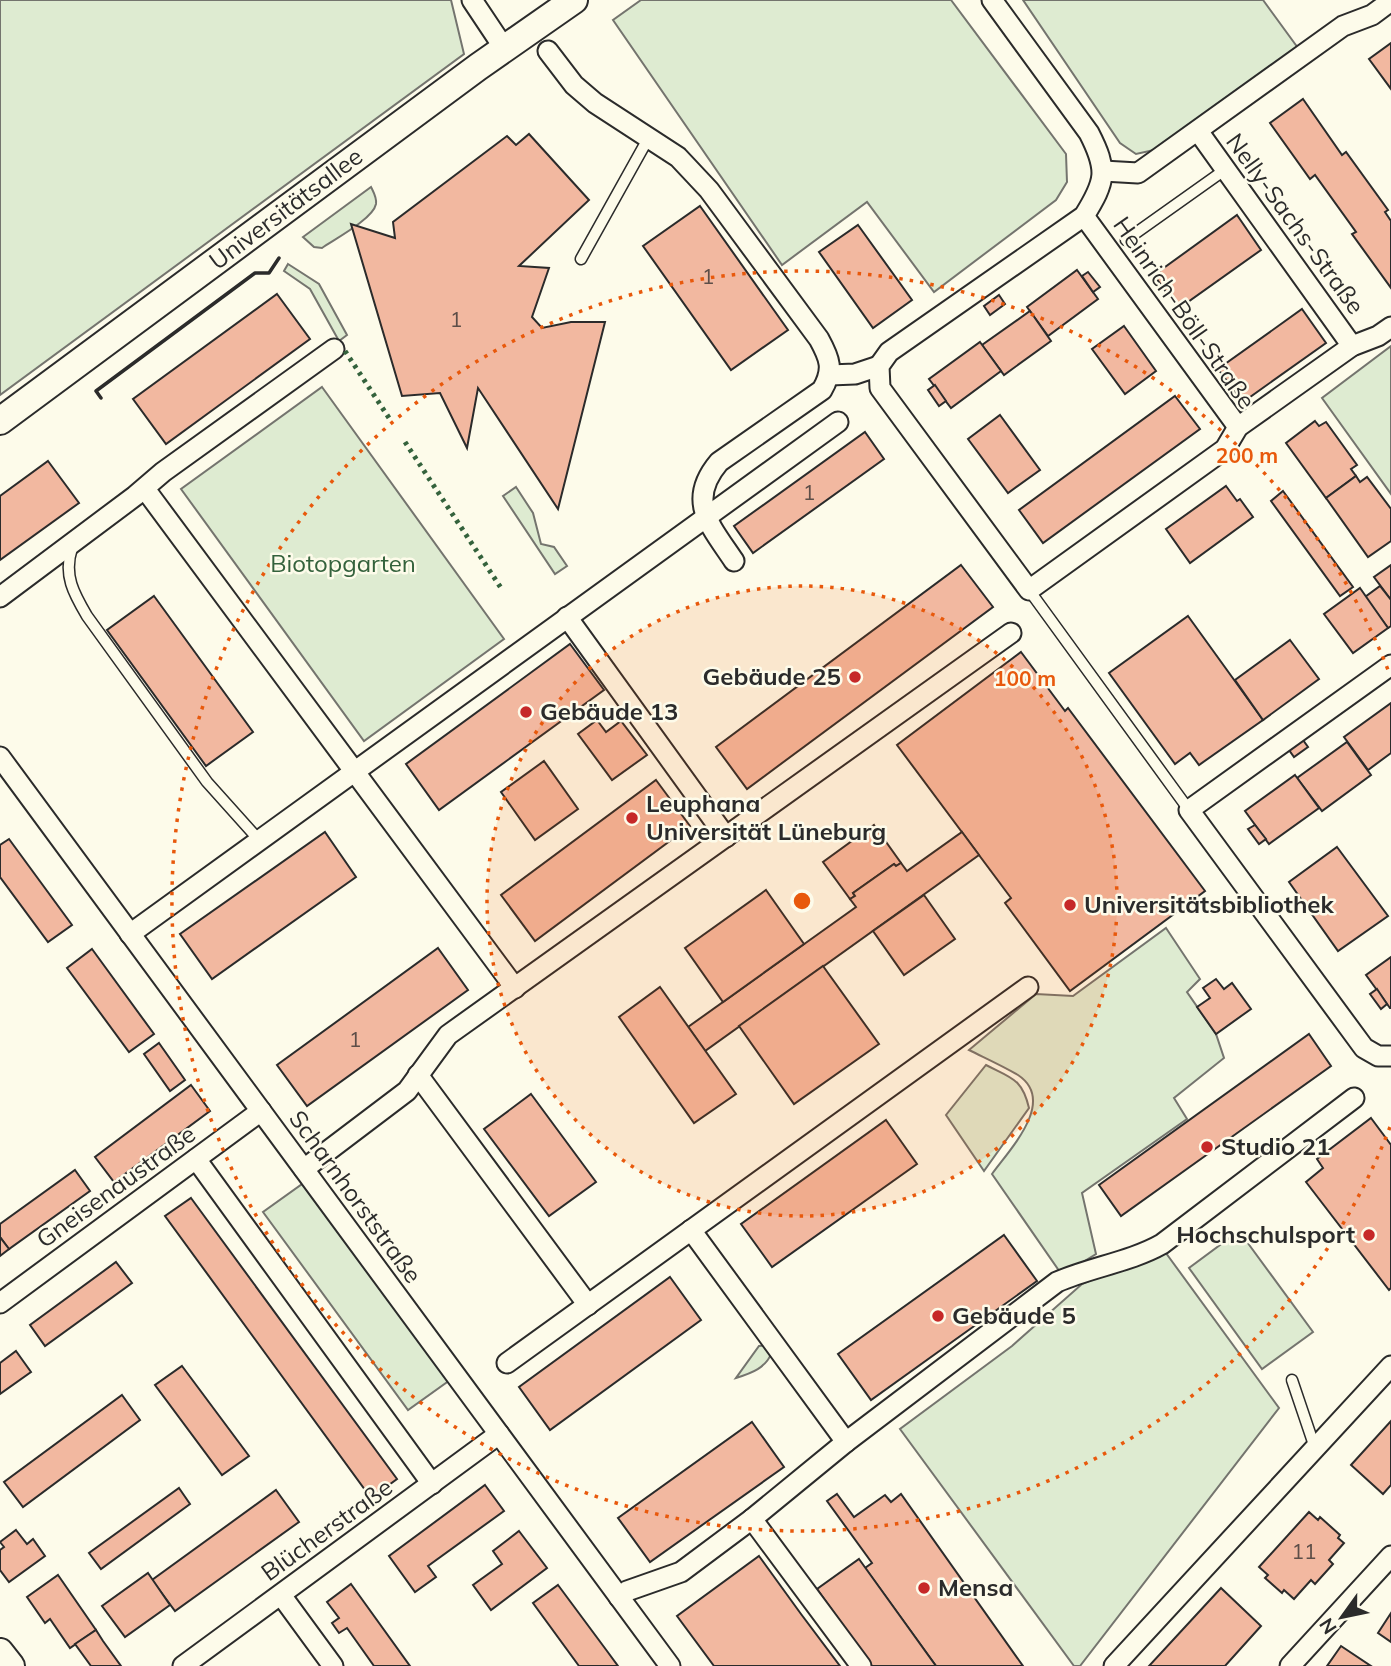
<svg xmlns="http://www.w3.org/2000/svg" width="1391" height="1666" font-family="Mulish,sans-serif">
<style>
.green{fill:#deebd1;stroke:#74746e;stroke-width:2}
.building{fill:#f2b8a0;stroke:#2b2b2b;stroke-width:2}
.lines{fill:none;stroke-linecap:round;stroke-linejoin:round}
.lane-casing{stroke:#2b2b2b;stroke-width:13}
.street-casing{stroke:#2b2b2b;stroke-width:23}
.secondary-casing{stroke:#2b2b2b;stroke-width:30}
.lane{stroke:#fdfbea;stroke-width:10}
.street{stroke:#fdfbea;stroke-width:19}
.secondary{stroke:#fdfbea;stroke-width:26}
.hedge{stroke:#34623c;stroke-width:5;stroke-dasharray:3.5 5;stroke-linecap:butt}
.wall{stroke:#2b2b2b;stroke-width:3.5}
.ring{fill:none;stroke:#e8590c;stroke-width:3.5;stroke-dasharray:3.5 7}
.poi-dot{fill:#c62828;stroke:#fdfbea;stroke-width:2.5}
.labels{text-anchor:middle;stroke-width:5;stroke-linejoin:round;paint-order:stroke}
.number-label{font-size:21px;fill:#5d4e48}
.street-label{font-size:24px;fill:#2b2b2b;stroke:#fdfbea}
.park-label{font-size:24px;fill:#34623c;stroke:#fdfbea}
.poi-label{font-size:24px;font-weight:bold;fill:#2b2b2b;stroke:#fdfbea;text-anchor:start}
.centre{fill:#e8590c;stroke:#fdfbea;stroke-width:3.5}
.ring-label{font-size:21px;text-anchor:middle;font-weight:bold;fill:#e8590c;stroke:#fdfbea;stroke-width:5;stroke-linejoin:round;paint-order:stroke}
</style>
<rect width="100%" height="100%" fill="#fdfbea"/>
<g class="green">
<path d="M0,0H451L464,54L0,395Z"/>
<path d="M641,0H951L1066,154L1067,182L1056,200L934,292L867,202L782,265L613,20Z"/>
<path d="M1023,0H1263L1298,48L1154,150L1136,154L1120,143Z"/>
<path d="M371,187C374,193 377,198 376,204C373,219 335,239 322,248L314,247L303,237Z"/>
<path d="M288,264L319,284L347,335L339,341L310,289L284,271Z"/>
<path d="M1391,346V494L1322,398Z"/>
<path d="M322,387L504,639L364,741L181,489Z"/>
<path d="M516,487L533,513L541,544L554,547L567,566L555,574L503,496Z"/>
<path d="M1166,928L1200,979L1187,992L1216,1034L1224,1058L1174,1098L1187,1119L1082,1193L1096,1254L1062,1275L992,1174C1010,1149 1057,1101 1018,1075C1003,1066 985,1058 969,1050L1036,994L1073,996Z"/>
<path d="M986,1065C1011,1078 1022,1078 1029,1108L984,1171L946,1115Z"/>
<path d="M305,1182L450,1380L408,1410L263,1212Z"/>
<path d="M1239,1231L1313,1332L1262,1369L1189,1268Z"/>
<path d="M1163,1249L1279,1408L1080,1666H1074L900,1429L1012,1346L1082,1284Z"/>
<path d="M768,1345L772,1352C766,1368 752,1373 736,1378L759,1346Z"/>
</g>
<g class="building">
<path d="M1391,43V89L1369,59Z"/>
<path d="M1303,99L1342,155L1346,152L1388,210L1385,212L1391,221V288L1352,234L1356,232L1315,175L1310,179L1270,123Z"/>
<path d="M529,134L589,200L519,266L549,268L532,317L542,328L571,322H605L558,509L478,388L467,448L440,393L402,396L351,224L395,238L393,222L507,136L516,145Z"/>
<path d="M700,206L788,330L731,370L643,246Z"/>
<path d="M1237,215L1261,250L1178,309L1154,275Z"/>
<path d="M858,225L912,300L873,328L819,252Z"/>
<path d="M1077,270L1098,299L1048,336L1027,307Z"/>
<path d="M1088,272L1100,287L1093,292L1082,276Z"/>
<path d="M277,294L310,339L166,444L133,399Z"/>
<path d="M999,295L1005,304L990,315L984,306Z"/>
<path d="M1302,309L1326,343L1243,402L1218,369Z"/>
<path d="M1030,311L1051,341L1004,375L982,345Z"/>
<path d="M1124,326L1156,371L1125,394L1092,349Z"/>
<path d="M980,342L1001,371L951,408L929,379Z"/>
<path d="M935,385L946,401L939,406L928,390Z"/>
<path d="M1175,396L1200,429L1043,543L1019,510Z"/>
<path d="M1000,415L1040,470L1008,493L968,439Z"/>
<path d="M1315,421L1319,426L1326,422L1357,465L1351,469L1356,476L1326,498L1286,443Z"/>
<path d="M865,432L884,459L753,553L734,526Z"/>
<path d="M48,461L79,503L0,560V496Z"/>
<path d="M1356,476L1360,482L1367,477L1391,509V541L1368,557L1326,498Z"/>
<path d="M1226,486L1237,501L1240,499L1253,517L1190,563L1166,529Z"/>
<path d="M1283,491L1353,587L1340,596L1271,501Z"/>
<path d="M961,565L993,607L747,789L716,747Z"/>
<path d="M1391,565V600L1374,577Z"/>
<path d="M1380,586L1391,600V626L1388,628L1365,597Z"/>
<path d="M1360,588L1388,628L1353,653L1324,614Z"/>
<path d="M154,596L253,732L206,766L107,630Z"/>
<path d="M1188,616L1263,720L1199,765L1190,753L1175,764L1109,673Z"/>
<path d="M1290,640L1319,679L1263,720L1235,680Z"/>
<path d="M570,644L604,690L439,810L406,764Z"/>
<path d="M1021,652L1065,711L1068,708L1205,891L1070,991L1005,903L1011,898L897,745Z"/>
<path d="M1391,703V753L1368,770L1344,737Z"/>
<path d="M597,720L606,732L621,721L647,755L612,780L578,734Z"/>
<path d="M1303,740L1308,747L1294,757L1289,750Z"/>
<path d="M1347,742L1371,775L1322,811L1297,778Z"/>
<path d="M544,761L578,809L535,840L501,792Z"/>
<path d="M1295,775L1319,808L1269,844L1245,811Z"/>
<path d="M656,780L690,826L535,941L501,895Z"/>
<path d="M874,825L901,863L896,866L894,864L853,893L855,896L850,899L823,862Z"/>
<path d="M1255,825L1266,839L1259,844L1248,829Z"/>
<path d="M325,832L356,877L212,979L180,934Z"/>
<path d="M962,832L979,855L705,1051L688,1027L856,907L850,899L855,896L853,893L894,864L896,866L901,863L907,871Z"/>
<path d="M9,839L72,925L48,942L0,877V845Z"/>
<path d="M1337,847L1388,916L1338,951L1289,882Z"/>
<path d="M766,890L804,944L723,1002L685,948Z"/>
<path d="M924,895L955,939L904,975L873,931Z"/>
<path d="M438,948L468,990L307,1106L277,1065Z"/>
<path d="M92,949L154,1034L129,1052L67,968Z"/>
<path d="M1391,957V1008H1390L1366,975Z"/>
<path d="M823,966L879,1044L794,1104L739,1026Z"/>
<path d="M1216,979L1224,989L1232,983L1251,1009L1216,1034L1197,1007L1210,998L1203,988Z"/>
<path d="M660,987L736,1094L694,1123L619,1017Z"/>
<path d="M1377,989L1387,1004L1381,1009L1370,994Z"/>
<path d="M1309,1034L1331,1066L1121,1216L1099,1185Z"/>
<path d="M159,1043L185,1080L170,1091L144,1054Z"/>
<path d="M191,1085L210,1111L114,1182L95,1157Z"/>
<path d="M531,1094L596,1182L549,1216L484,1129Z"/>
<path d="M1371,1118L1391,1145V1288L1389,1290L1306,1182L1323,1168L1317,1159Z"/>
<path d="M886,1120L917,1164L772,1267L741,1224Z"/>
<path d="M75,1170L90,1191L9,1249L0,1237V1224Z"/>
<path d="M191,1198L397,1479L371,1498L165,1216Z"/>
<path d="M1004,1235L1037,1281L871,1400L838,1354Z"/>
<path d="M0,1237L9,1249L0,1256Z"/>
<path d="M116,1262L132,1283L45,1346L30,1325Z"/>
<path d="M670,1277L701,1320L550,1430L519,1387Z"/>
<path d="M16,1351L31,1372L0,1394V1363Z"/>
<path d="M182,1366L249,1456L222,1475L155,1385Z"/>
<path d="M122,1395L140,1420L23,1507L4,1482Z"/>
<path d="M1391,1421V1485L1383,1494L1351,1465Z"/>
<path d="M752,1422L784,1467L650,1562L618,1518Z"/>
<path d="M485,1485L504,1511L428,1566L436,1577L415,1592L389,1556Z"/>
<path d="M179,1488L190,1504L101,1569L89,1553Z"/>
<path d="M276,1490L299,1522L175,1611L152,1580Z"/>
<path d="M837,1494L854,1517L885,1495L891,1502L901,1494L1023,1666H936L865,1568L872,1563L827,1501Z"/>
<path d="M1309,1512L1318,1520L1320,1517L1340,1535L1338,1538L1344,1543L1329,1560L1333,1564L1315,1584L1311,1580L1294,1599L1284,1590L1282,1593L1265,1578L1268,1575L1259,1567Z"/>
<path d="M16,1530L27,1544L33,1539L45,1556L9,1582L0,1570V1550L4,1547L0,1542Z"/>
<path d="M519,1531L547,1568L491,1610L473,1585L502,1564L493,1551Z"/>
<path d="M759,1556L801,1614L840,1666H714L677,1616Z"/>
<path d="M859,1559L936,1666H872L817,1589Z"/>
<path d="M148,1573L170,1605L125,1637L102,1606Z"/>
<path d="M58,1575L96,1630L70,1648L50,1619L45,1623L27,1597Z"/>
<path d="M351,1584L410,1666H374L347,1628L339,1633L332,1623L339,1618L327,1602Z"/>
<path d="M558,1585L607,1651L618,1666H579L533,1603Z"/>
<path d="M1221,1588L1261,1626L1225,1666H1149Z"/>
<path d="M1391,1613V1642L1378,1633Z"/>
<path d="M96,1630L103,1641L121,1666H91L75,1644Z"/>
<path d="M1341,1646L1371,1666H1327Z"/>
</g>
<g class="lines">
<defs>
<g id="lane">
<path d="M1126,240L1226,169"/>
<path d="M581,259L649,137"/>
<path d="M72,548C63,575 74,594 87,616L207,782L259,840"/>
<path d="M1029,590L1189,810"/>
<path d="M1292,1380L1315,1448"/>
</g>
<g id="street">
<path d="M472,0L504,48"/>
<path d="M992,0L1089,133C1108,170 1106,181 1084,216L889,352L879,366L880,388L1029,590L1225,449L1238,427L1352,346L1378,336L1391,327"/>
<path d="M548,51L574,85L595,103L678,157L709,190L819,339C830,359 834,369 822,390L719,462C686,501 710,525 734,561"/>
<path d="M1198,131L1352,346"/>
<path d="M1103,171L1138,173L1343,26L1372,15L1391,1"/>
<path d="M1084,216L1238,427"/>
<path d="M830,375L855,374L879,366"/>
<path d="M145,489L515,988"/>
<path d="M0,597L135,496L163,472L334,349"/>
<path d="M567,617L726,837"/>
<path d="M1391,665L1189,810L1364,1048L1378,1056H1391"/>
<path d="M0,757L670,1666"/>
<path d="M130,934L838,422"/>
<path d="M418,1075L588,1305"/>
<path d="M196,1159L432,1484"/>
<path d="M304,1169L407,1091L448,1035L1011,633"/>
<path d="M691,1230L846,1442"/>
<path d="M0,1303L261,1111"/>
<path d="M507,1363L1028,987"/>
<path d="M752,1519L861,1666"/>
<path d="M281,1595L333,1666"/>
<path d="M619,1597L627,1591L681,1572L752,1519L846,1442L1057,1282C1091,1267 1130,1262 1162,1244L1354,1098"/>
<path d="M183,1666L499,1434"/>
<path d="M1114,1666L1391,1366"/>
<path d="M1290,1666L1391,1556"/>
</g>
<g id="secondary">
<path d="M0,421L478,67L574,0"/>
<path d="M0,1652L11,1666"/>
</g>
</defs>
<use href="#lane" class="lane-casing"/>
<use href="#street" class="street-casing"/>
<use href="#secondary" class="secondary-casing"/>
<use href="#lane" class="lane"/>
<use href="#street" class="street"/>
<use href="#secondary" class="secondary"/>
<g class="hedge">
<path d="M345,351L391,421"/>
<path d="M405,442L501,588"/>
</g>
<path class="wall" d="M101,398L96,391L255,273H269L279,258"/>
</g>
<circle cx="802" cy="901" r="315" fill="#e8590c" fill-opacity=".12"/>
<g class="ring">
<circle cx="802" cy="901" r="315"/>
<path d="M1390 1127A630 630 0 1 1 1390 675"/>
</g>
<g class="poi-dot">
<circle cx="855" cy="677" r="7"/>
<circle cx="526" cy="712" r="7"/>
<circle cx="632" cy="818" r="7"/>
<circle cx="1070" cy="905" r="7"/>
<circle cx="1207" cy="1147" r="7"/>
<circle cx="1369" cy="1235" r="7"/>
<circle cx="938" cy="1316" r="7"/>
<circle cx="924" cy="1588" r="7"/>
</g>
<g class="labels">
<g class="number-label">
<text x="708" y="284">1</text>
<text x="456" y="327">1</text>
<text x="809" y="500">1</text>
<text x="355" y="1047">1</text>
<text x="1304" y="1559">11</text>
</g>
<g class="street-label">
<text transform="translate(286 209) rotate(-37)" y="8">Universitätsallee</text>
<text transform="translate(1295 224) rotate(54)" y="8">Nelly-Sachs-Straße</text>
<text transform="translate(1184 313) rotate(55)" y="8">Heinrich-Böll-Straße</text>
<text transform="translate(116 1187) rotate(-36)" y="8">Gneisenaustraße</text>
<text transform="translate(355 1197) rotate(54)" y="8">Scharnhorststraße</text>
<text transform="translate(327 1530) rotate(-36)" y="8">Blücherstraße</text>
</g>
<g class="park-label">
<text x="343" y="572">Biotopgarten</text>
</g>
<g class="poi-label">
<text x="841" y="685" text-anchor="end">Gebäude 25</text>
<text x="540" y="720">Gebäude 13</text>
<text x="646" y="812">Leuphana<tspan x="646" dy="28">Universität Lüneburg</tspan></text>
<text x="1084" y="913">Universitätsbibliothek</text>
<text x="1221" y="1155">Studio 21</text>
<text x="1355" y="1243" text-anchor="end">Hochschulsport</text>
<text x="952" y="1324">Gebäude 5</text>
<text x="938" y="1596">Mensa</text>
</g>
</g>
<circle cx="802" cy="901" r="10" class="centre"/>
<g class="ring-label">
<text x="1247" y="463">200 m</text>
<text x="1025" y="686">100 m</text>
</g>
<g transform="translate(1342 1617) rotate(237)" stroke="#fdfbea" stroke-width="5" paint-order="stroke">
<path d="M0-5L12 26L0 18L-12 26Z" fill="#2b2b2b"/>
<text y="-10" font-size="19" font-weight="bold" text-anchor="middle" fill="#2b2b2b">N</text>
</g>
</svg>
